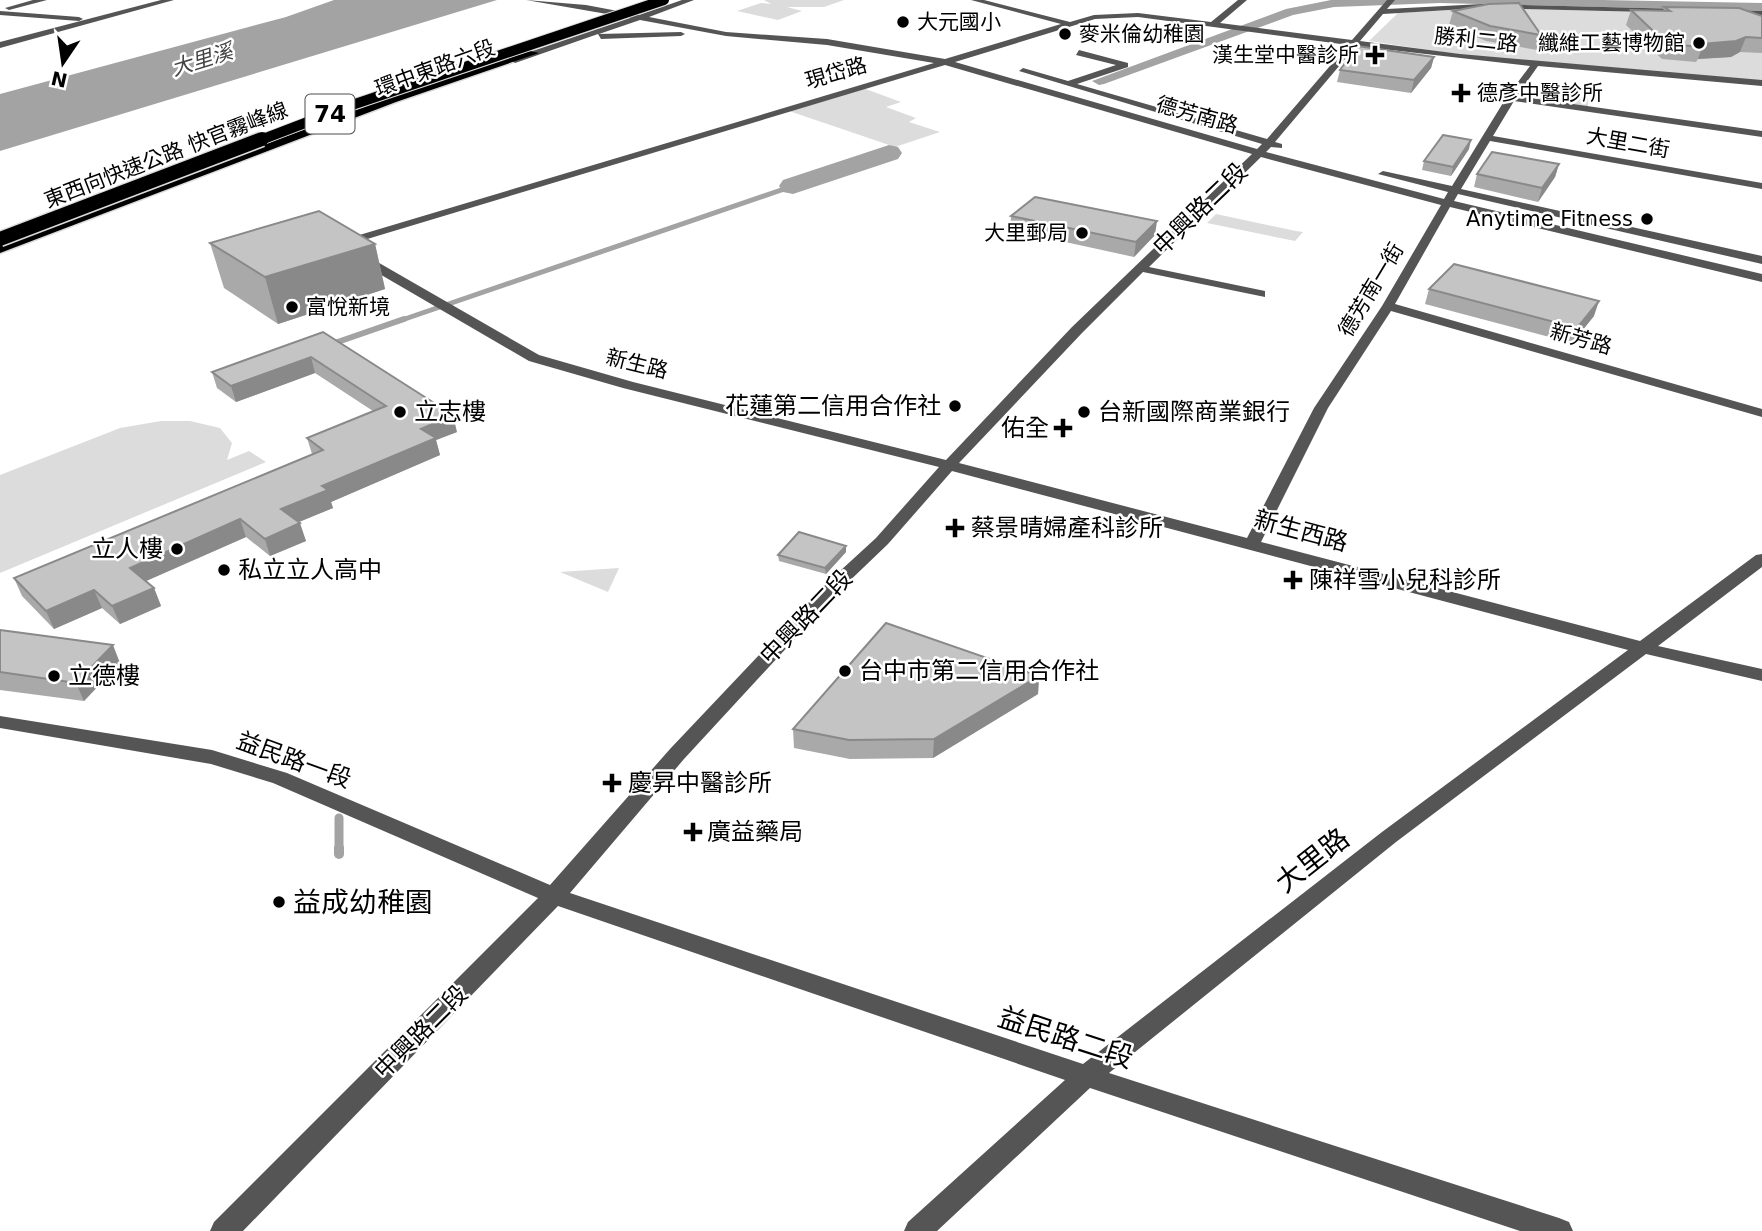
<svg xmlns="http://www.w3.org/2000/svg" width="1762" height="1231" font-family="'DejaVu Sans','Noto Sans TC',sans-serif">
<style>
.green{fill:#dcdcdc}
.water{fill:#a3a3a3}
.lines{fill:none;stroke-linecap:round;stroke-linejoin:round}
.stream-far3{stroke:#a3a3a3;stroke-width:5}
.stream-far2{stroke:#a3a3a3;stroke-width:6}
.stream-far1{stroke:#a3a3a3;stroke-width:9}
.stream{stroke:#a3a3a3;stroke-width:10}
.canal{fill:#a3a3a3;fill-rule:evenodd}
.river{fill:#a3a3a3;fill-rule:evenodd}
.highway-casing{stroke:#dbdbdb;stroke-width:3}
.minor{fill:#555;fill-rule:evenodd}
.highway{fill:#000;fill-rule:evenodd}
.highway-bridge-far1-casing{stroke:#dbdbdb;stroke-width:12;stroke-linecap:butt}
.highway-bridge-casing{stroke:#dbdbdb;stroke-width:17;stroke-linecap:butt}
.highway-bridge-far1{stroke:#000;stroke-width:10}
.highway-bridge{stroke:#000;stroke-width:14}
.wall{fill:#a9a9a9}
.shaded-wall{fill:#898989}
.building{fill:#c4c4c4;stroke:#898989;stroke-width:2}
.poi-dot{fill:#000;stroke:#fff;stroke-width:2.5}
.labels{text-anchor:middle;stroke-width:5;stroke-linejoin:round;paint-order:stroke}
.far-poi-label{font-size:21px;fill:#000;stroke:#fff;text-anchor:start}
.far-street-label{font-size:21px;fill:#000;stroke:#fff}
.far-water-label{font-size:21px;font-style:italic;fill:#444;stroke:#fff}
.shield{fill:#fff;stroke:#4c4c4c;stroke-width:2}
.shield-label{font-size:23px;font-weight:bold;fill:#000}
.street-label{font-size:24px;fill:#000;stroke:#fff}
.poi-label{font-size:24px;fill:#000;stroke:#fff;text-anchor:start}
.near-street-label{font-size:28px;fill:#000;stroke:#fff}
.near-poi-label{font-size:28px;fill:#000;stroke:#fff;text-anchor:start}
</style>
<rect width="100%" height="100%" fill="#fff"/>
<g class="green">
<path d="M764,0H844L824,7H787L802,11L778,20L737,11L761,3L771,4Z"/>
<path d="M1483,8L1762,15V81L1462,55L1369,41L1398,13Z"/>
<path d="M1536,87L1588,93V107L1534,100Z"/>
<path d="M863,88L901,102L886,107L916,118L909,122L940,132L895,147L789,111Z"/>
<path d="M1216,214L1296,231L1303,232L1295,241L1207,223Z"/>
<path d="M161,421H190L220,428L232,443L227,460L249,451L266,462L0,573V475L120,428Z"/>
<path d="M619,568L608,592L560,572Z"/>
</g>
<path class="water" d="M334,0H497L0,151V94L286,17Z"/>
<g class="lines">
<path class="stream-far3" d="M399,321L793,186"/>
<path class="stream-far2" d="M329,345L404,319"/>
<path class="stream-far1" d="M339,818V850"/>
<path class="stream" d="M339,848V854"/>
<path class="canal" d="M1331,0H1602L1762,3V11L1440,3L1334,7L1293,15L1104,84L1099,85L1092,81L1286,9Z"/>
<path class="river" d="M889,145L898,147L902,153L898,159L793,194L783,192L779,186L783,180Z"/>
<defs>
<path id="highway" d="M530,51L539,53L396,102L0,253V244L388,98Z"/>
</defs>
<use href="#highway" class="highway-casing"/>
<g class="minor">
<path d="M33,0H47L9,10L5,8Z"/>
<path d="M161,0H174L0,48V42Z"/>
<path d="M526,0L586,5L639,15L682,0H694L649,17L726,32L827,39L945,59L1061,24L971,0H984L1070,22L1094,15L1138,13L1211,22L1238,0H1247L1220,23L1352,40L1387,0H1395L1387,9L1482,4L1684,9L1687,13L1482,8L1383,14L1360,41L1460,54L1762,80V86L1538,66L1517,96L1762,131V137L1514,101L1493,136L1762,183V189L1490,141L1461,189L1762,256V264L1458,194L1454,201L1762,274V282L1450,207L1395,304L1762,409V417L1391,311L1328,408L1261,542L1640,641L1756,555L1762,554V567L1658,646L1762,669V681L1646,654L1396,842L1109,1073L1559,1218L1569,1222L1573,1231H1520L1090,1088L937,1231H904L908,1222L1065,1080L558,906L243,1231H210L214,1222L538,898L273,783L211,764L0,728V716L212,750L287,773L550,885L670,749L828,582L876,538L939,467L623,388L529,361L359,262V256H367L539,355L633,382L946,460L1072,327L1252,154L945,65L344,246H336V242L934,63L827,45L726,36L640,20L599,34L681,32L685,34L681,36L601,39L598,34L515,63L511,60L512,58L630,18ZM1138,17L1348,45L1267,139L1077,84L1128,67V63L1079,50L1076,55L1116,65L1068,81L1023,68L1019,71L1262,144L1257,149L955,62L1095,19ZM1356,46L1530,66L1506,98L1452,186L1383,171L1378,174L1448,192L1444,199L1266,152L1271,147L1282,148V144L1275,142ZM1261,157L1441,205L1382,306L1314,408L1247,538L959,463L1082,333L1143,272L1265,297V291L1149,267ZM952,471L1628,650L1382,832L1083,1064L570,893L684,759L840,590L888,544Z"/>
<path d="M1730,10L1762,11V15L1727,14Z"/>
<path d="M0,11L79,17L83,19L79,21L0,15Z"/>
</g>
<use href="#highway" class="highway"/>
<defs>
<path id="highway-bridge-far1" d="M258,141L352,105L664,0"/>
<path id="highway-bridge" d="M0,239L262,139"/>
</defs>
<use href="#highway-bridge-far1" class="highway-bridge-far1-casing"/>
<use href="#highway-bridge" class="highway-bridge-casing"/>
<use href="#highway-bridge-far1" class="highway-bridge-far1"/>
<use href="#highway-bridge" class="highway-bridge"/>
</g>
<g class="wall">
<path d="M1664,7L1762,16V53L1740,52L1731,57L1698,59L1696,62L1662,59L1626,25L1631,10L1663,11Z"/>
<path d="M1453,11L1541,35L1537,50L1486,41L1449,25Z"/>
<path d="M1434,57L1431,68L1411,93L1337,82L1340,70Z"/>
<path d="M1469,149L1451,176L1422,170L1424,161Z"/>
<path d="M1559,164L1555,177L1538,202L1474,187L1477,174Z"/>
<path d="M1011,216L1155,235L1134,257L1010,230Z"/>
<path d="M210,243L375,244L385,289L278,324L224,288Z"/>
<path d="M1429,289L1594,316L1572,343L1425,304Z"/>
<path d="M323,332L457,432L436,440L440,455L331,502L333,508L298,522L306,541L270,556L246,537L146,581L154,588L161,606L120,624L102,608L54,629L22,596L14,578L312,454L307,438L373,411L315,373L236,402L217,388L212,372Z"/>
<path d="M846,546V552L826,574L779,561L778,555Z"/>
<path d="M0,630L120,663L84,701L0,690Z"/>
<path d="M1039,676L1038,694L933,758L850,759L794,748L793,729Z"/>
</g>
<g class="shaded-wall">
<path d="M1746,37L1740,52L1731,57L1698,59L1702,47L1700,44Z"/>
<path d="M1434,57L1431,68L1411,93L1414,80Z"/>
<path d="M1471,140L1469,149L1451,176L1453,167Z"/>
<path d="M1559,164L1555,177L1538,202L1542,188Z"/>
<path d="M1157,221L1155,235L1134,257L1136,242Z"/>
<path d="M375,244L385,289L278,324L265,277Z"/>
<path d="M1599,301L1594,316L1572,343L1577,328Z"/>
<path d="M311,357L315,373L236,402L231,386Z"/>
<path d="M453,415L457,432L436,440L440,455L331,502L333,508L287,527L281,509L421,429Z"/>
<path d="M240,519L246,537L137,585L130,568Z"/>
<path d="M300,523L306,541L270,556L265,539Z"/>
<path d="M846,546V552L826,574L825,568Z"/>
<path d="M154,588L161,606L120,624L112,606Z"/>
<path d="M94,590L102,608L54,629L46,611Z"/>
<path d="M113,645L120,663L84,701L76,683Z"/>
<path d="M1039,676L1038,694L933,758L934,739Z"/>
</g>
<g class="building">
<path d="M1519,3L1541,35L1490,26L1453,11L1489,4Z"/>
<path d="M1664,7L1739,8L1762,16V38L1746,37L1736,41L1700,44L1702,47L1667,44L1631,10L1670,11Z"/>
<path d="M1357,46L1434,57L1414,80L1340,70Z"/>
<path d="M1443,135L1471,140L1453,167L1424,161Z"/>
<path d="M1492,152L1559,164L1542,188L1477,174Z"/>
<path d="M1035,197L1157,221L1136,242L1011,216Z"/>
<path d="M319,211L375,244L265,277L210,243Z"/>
<path d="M1454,264L1599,301L1577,328L1429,289Z"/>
<path d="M323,332L453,415L421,429L436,438L322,486L328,490L281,509L300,523L265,539L240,519L130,568L154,588L112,606L94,590L46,611L14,578L323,450L307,438L386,406L311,357L231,386L212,372Z"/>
<path d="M799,532L846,546L825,568L778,555Z"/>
<path d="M886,623L1039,676L934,739L849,740L793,729Z"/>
<path d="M0,630L113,645L76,683L0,672Z"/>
</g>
<g class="poi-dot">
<circle cx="903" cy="22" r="7"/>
<circle cx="1065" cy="34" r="7"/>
<circle cx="1699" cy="43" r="7"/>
<path d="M1371.5 44.5h7v7h7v7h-7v7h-7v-7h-7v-7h7z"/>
<path d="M1457.5 82.5h7v7h7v7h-7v7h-7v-7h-7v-7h7z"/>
<circle cx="1647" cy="219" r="7"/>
<circle cx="1082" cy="233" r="7"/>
<circle cx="292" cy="307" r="7"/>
<circle cx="955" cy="406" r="7"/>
<circle cx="400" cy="412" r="7"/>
<circle cx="1084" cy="412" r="7"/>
<path d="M1059.5 417.5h7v7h7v7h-7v7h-7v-7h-7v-7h7z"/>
<path d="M951.5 517.5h7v7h7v7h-7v7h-7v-7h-7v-7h7z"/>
<circle cx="177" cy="549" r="7"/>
<circle cx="224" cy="570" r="7"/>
<path d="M1289.5 569.5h7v7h7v7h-7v7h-7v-7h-7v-7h7z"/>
<circle cx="845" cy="671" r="7"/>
<circle cx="54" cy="676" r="7"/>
<path d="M608.5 772.5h7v7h7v7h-7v7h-7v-7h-7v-7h7z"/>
<path d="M689.5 821.5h7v7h7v7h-7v7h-7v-7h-7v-7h7z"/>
<circle cx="279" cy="902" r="7"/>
</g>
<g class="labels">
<g class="far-poi-label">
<text x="917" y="29">大元國小</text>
<text x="1079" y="41">麥米倫幼稚園</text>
<text x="1685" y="50" text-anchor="end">纖維工藝博物館</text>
<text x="1359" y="62" text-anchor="end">漢生堂中醫診所</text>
<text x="1477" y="100">德彥中醫診所</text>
<text x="1633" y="226" text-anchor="end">Anytime Fitness</text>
<text x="1068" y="240" text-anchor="end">大里郵局</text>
<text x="306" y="314">富悅新境</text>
</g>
<g class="far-street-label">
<text transform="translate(1476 40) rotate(6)" y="7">勝利二路</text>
<text transform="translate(435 68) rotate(-20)" y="7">環中東路六段</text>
<text transform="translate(836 73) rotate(-16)" y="7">現岱路</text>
<text transform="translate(1197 115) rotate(16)" y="7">德芳南路</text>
<text transform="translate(1628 143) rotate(10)" y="7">大里二街</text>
<text transform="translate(166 155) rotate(-21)" y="7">東西向快速公路 快官霧峰線</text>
<text transform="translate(1371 290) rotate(-59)" y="7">德芳南一街</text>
<text transform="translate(1581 339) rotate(16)" y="7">新芳路</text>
<text transform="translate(637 364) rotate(14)" y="7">新生路</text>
</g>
<g class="far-water-label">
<text transform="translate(202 60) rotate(-17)" y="7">大里溪</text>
</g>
<rect class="shield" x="305.5" y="94.5" width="49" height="39" rx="5"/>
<g class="shield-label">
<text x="330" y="122">74</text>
</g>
<g class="street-label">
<text transform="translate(1200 209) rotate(-44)" y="8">中興路二段</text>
<text transform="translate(1301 531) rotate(15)" y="8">新生西路</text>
<text transform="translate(806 617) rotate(-46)" y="8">中興路二段</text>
<text transform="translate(294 760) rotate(20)" y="8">益民路一段</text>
<text transform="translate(421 1032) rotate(-45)" y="8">中興路二段</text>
</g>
<g class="poi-label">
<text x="941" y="414" text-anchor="end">花蓮第二信用合作社</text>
<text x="414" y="420">立志樓</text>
<text x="1098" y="420">台新國際商業銀行</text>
<text x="1049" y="436" text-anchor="end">佑全</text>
<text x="971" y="536">蔡景晴婦產科診所</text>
<text x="163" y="557" text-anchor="end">立人樓</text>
<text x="238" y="578">私立立人高中</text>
<text x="1309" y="588">陳祥雪小兒科診所</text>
<text x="859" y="679">台中市第二信用合作社</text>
<text x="68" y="684">立德樓</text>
<text x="628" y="791">慶昇中醫診所</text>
<text x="707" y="840">廣益藥局</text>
</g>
<g class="near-street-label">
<text transform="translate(1312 860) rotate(-38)" y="10">大里路</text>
<text transform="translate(1066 1037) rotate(18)" y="10">益民路二段</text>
</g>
<g class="near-poi-label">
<text x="293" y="912">益成幼稚園</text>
</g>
</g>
<g transform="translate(63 63) rotate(193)" stroke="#ffffff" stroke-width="5" paint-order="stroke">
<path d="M0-5L12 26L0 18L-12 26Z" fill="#000000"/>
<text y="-10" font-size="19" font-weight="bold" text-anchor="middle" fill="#000000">N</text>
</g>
</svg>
